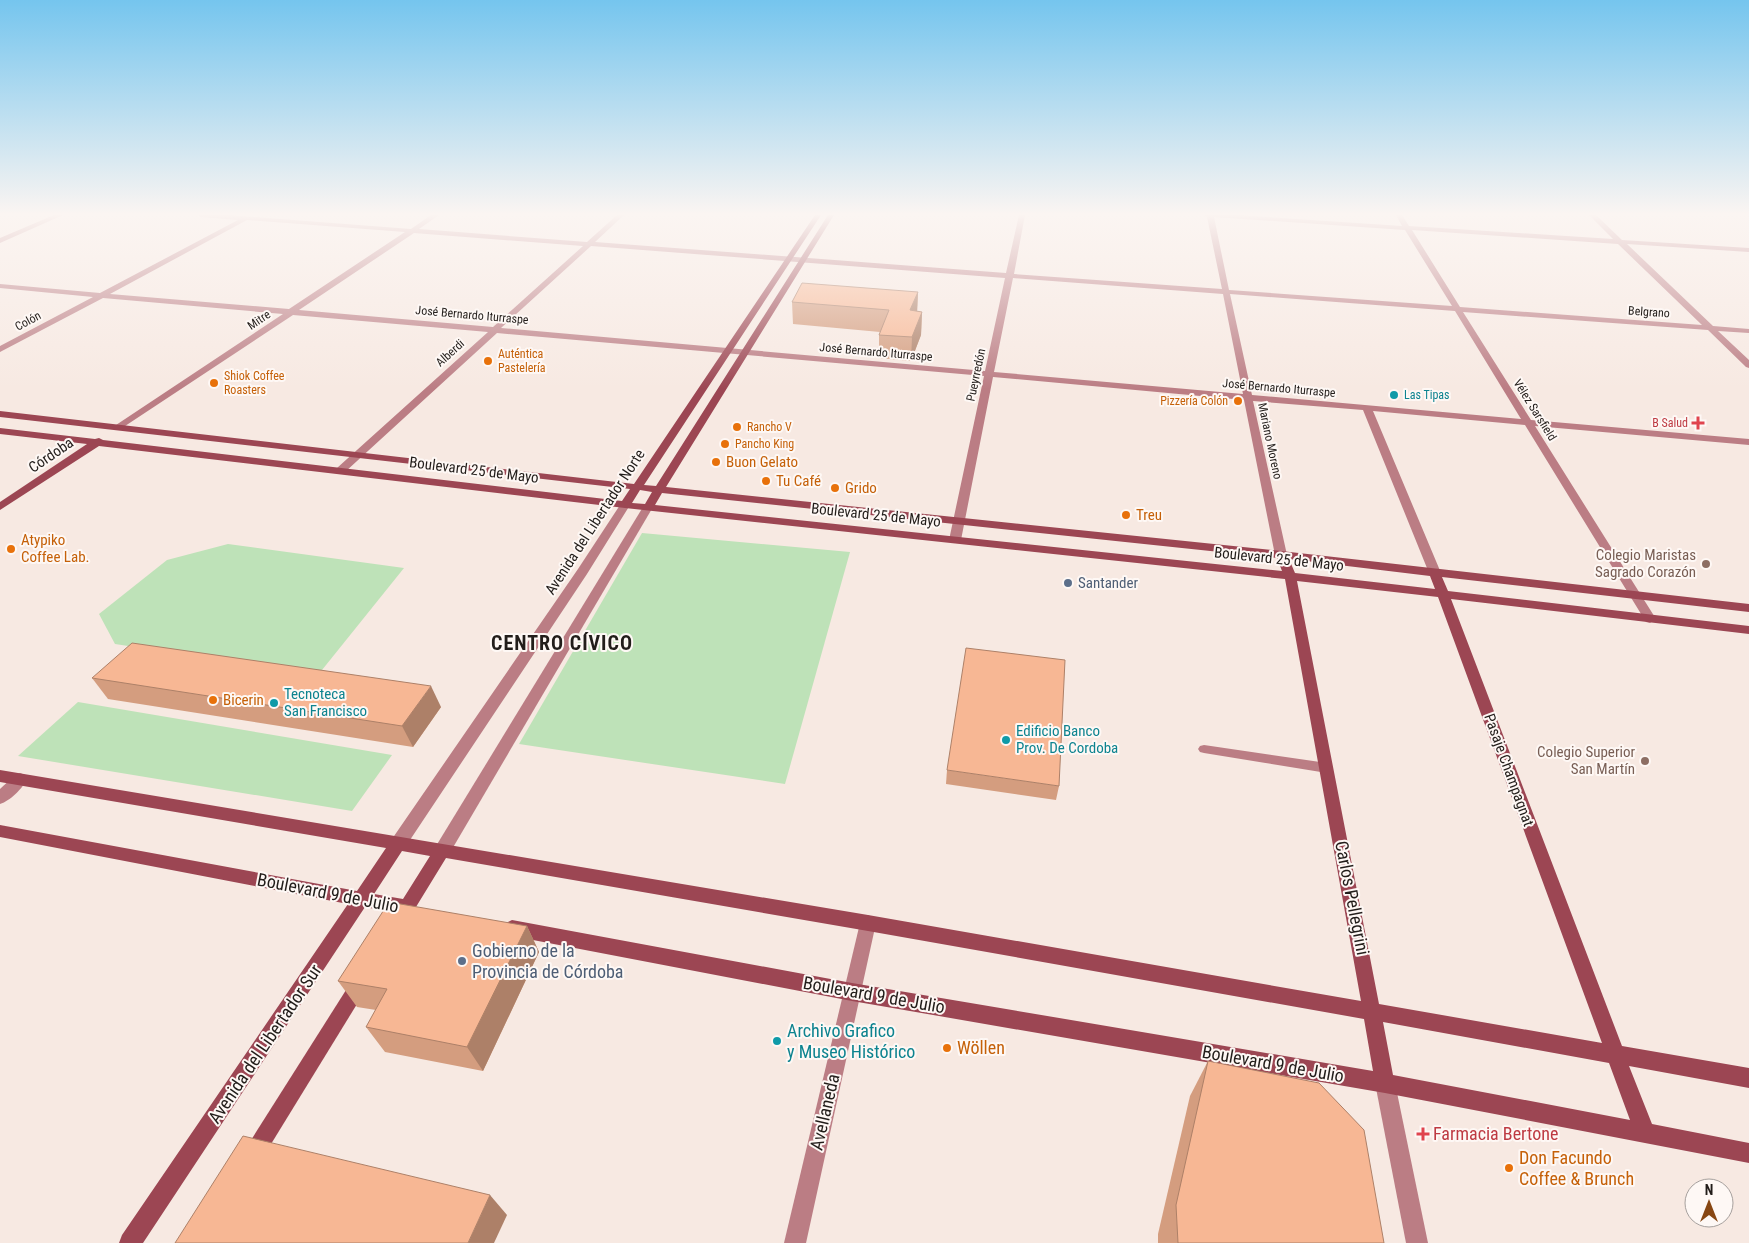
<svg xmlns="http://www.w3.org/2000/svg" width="1749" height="1243" font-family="'Roboto Condensed',sans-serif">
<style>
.green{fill:#bee2b8}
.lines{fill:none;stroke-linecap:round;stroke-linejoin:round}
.lane{fill:#bb7d84;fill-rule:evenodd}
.street{fill:#bb7d84;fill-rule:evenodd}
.secondary{fill:#9c4653;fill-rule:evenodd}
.wall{fill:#d49d7f}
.shaded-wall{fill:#ad8068}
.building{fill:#f7b794;stroke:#ad8068}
.food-dot{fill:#e8710a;stroke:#fef8f5;stroke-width:2}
.culture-dot{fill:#0f9aa8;stroke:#fef8f5;stroke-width:2}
.health-dot{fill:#e0444e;stroke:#fef8f5;stroke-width:2}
.education-dot{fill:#8d6e63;stroke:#fef8f5;stroke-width:2}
.service-dot{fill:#5c6f8a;stroke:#fef8f5;stroke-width:2}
.labels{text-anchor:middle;stroke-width:4;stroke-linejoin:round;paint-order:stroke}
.far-street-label{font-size:12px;fill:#221d1a;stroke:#fef8f5}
.far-food-label{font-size:12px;fill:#c56008;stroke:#fef8f5;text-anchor:start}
.far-culture-label{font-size:12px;fill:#0d838f;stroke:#fef8f5;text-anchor:start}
.far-health-label{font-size:12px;fill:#be3a42;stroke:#fef8f5;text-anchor:end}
.street-label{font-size:15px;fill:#221d1a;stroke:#fef8f5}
.food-label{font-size:15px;fill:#c56008;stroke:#fef8f5;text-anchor:start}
.education-label{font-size:15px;fill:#785e54;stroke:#fef8f5;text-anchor:end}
.service-label{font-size:15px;fill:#4e5e75;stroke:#fef8f5;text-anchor:start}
.culture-label{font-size:15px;fill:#0d838f;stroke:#fef8f5;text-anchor:start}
.near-street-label{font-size:18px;fill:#221d1a;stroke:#fef8f5}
.near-service-label{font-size:18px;fill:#4e5e75;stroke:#fef8f5;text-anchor:start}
.near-culture-label{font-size:18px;fill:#0d838f;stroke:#fef8f5;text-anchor:start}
.near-food-label{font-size:18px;fill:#c56008;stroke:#fef8f5;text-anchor:start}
.near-health-label{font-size:18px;fill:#be3a42;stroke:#fef8f5;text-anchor:start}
.district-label{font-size:20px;font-weight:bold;letter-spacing:1px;fill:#221d1a;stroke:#fef8f5}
</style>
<rect width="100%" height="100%" fill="#f7e9e2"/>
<g class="green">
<path d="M642,533L850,552L785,784L519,744Z"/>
<path d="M228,544L404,568L318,675L115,644L99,614L167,560Z"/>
<path d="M78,702L392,755L352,811L18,756Z"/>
</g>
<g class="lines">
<path class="lane" d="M1204,745L1327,763L1331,765L1333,768L1331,771L1327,773L1204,753L1200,752L1198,749L1200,746Z"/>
<g class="street">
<path d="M54,215H63L0,243V238Z"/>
<path d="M198,215H228L411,229L431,215H439L419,229L587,242L617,215H624L595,242L1006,273L1019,215H1025L1014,274L1222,289L1207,217L1204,215H1238L1402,226L1396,215H1402L1409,226L1613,239L1589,215H1596L1622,240L1749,248V252L1627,244L1713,326L1749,329V333L1718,331L1749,360V368L1746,367L1708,330L1463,312L1531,420L1749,439V445L1535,426L1656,619L1650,623L1646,622L1525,425L1373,411L1441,573L1435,577L1429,573L1363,410L1253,401L1287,555L1281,559L1275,555L1244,400L993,377L961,540L955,543L949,540L984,376L497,333L345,472L341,473L336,470L337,468L488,332L293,315L119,430L114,427L116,425L283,314L103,298L0,352V346L93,297L0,288V284L100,293L238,220L201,217ZM1214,217L1405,230L1452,306L1229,290ZM247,220L405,232L289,309L110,294ZM1412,230L1618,244L1702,325L1460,307ZM414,233L583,246L493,327L299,310ZM591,246L1005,278L985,371L501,328ZM1013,278L1223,294L1243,394L994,372ZM1230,294L1455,311L1521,419L1252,395Z"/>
<path d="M625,502L630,505L587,574L404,849L398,851L392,849L390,844L392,839L578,569L620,505Z"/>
<path d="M648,504L653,507L448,856L442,858L436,856L434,851L436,846L643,507Z"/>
<path d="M20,773L25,775L27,779C23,788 10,801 0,804V789L15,775Z"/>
<path d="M868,915L874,918L876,923L806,1243H784L860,923L862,918Z"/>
<path d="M1385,1073L1392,1076L1395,1083L1428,1243H1406L1375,1083L1378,1076Z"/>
</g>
<g class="secondary">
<path d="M815,215H821L644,485L656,486L828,215H834L666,487L1281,551L1749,604V612L1442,577L1448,591L1749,626V634L1451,599L1622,1046L1749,1068V1088L1629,1066L1652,1124L1749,1143V1163L1385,1093L852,1001L512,936L506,933L504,928L506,923L512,920L852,983L1373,1071L1364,1019L868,931L446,858L408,920L402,923L396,920L395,913L365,907L143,1243H119L122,1235L348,904L0,837V825L357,891L386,848L0,782V770L868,915L1361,1001L1285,579L625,508L99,446L0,510V502L87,444L0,434V428L95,439L99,438L103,440L622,501L630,489L0,417V411L634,484ZM640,490L652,492L645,504L632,503ZM662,493L1277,558L1282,571L655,505ZM1289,559L1430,576L1435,589L1295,573ZM1297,581L1438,597L1602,1043L1379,1004ZM402,851L430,856L403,899L374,894ZM1383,1022L1609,1063L1630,1120L1393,1075Z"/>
<path d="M359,977L365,979L368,985L365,991L260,1162L253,1165L246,1162L243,1155L246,1148L353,979Z"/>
</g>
</g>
<g class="wall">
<path d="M918,292L917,311L922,312L921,335L911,361L879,358V335L880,332L793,324L792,302Z"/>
<path d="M92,678L441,707L413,747L108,699Z"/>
<path d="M947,770L1059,786L1056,800L946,784Z"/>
<path d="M527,926L539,952L483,1071L385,1052L366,1027L376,1010L357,1007L338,981Z"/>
<path d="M1208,1061L1384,1243H1158V1234L1190,1096Z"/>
</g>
<g class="shaded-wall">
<path d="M918,292L917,314L910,310Z"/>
<path d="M922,312L921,335L911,361L912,337Z"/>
<path d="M431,686L441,707L413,747L402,726Z"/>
<path d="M527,926L539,952L483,1071L467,1047Z"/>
<path d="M490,1195L507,1215L494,1243H468Z"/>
</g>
<g class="building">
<path d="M802,283L918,292L910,310L922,312L912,337L879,335L889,310L792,302Z"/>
<path d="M132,643L431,686L402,726L92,678Z"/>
<path d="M966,648L1065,660L1059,786L947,770Z"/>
<path d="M389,902L527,926L467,1047L366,1027L387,989L338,981Z"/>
<path d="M1208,1061L1319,1083L1364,1130L1384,1243H1178L1176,1205Z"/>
<path d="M243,1136L490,1195L468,1243H175Z"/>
</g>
<linearGradient id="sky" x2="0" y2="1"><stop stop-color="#75c5ee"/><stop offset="0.55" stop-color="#fbf5f2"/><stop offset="1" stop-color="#fbf5f2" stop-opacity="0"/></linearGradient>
<rect width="1749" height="389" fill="url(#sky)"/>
<g class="food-dot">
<circle cx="488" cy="361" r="5"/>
<circle cx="214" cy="383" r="5"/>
<circle cx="1238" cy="401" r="5"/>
<circle cx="737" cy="427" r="5"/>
<circle cx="725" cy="444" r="5"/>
<circle cx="716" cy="462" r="5"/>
<circle cx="766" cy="481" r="5"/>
<circle cx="835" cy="488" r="5"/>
<circle cx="1126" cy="515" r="5"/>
<circle cx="11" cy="549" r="5"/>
<circle cx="213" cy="700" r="5"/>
<circle cx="947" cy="1048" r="5"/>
<circle cx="1509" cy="1168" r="5"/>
</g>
<g class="culture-dot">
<circle cx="1394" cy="395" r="5"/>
<circle cx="274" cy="703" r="5"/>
<circle cx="1006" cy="740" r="5"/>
<circle cx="777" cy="1041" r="5"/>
</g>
<g class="health-dot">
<path d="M1695.5 415.5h5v5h5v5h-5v5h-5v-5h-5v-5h5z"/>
<path d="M1420.5 1126.5h5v5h5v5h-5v5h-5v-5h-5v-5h5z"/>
</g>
<g class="education-dot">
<circle cx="1706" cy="564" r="5"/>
<circle cx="1645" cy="761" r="5"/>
</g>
<g class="service-dot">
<circle cx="1068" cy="583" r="5"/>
<circle cx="462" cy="961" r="5"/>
</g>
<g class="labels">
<g class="far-street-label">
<text transform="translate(1649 312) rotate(4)" y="4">Belgrano</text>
<text transform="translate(472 315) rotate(5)" y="4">José Bernardo Iturraspe</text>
<text transform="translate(259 320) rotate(-34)" y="4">Mitre</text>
<text transform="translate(28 321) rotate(-28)" y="4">Colón</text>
<text transform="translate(876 352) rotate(5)" y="4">José Bernardo Iturraspe</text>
<text transform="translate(450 353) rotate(-42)" y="4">Alberdi</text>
<text transform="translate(976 375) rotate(-78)" y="4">Pueyrredón</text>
<text transform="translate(1279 388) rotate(5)" y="4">José Bernardo Iturraspe</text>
<text transform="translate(1535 410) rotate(58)" y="4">Vélez Sarsfield</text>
<text transform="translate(1270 441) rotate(78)" y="4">Mariano Moreno</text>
</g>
<g class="far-food-label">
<text x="498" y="358">Auténtica<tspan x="498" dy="14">Pastelería</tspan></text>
<text x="224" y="380">Shiok Coffee<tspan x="224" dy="14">Roasters</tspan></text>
<text x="1228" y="405" text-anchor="end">Pizzería Colón</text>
<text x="747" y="431">Rancho V</text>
<text x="735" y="448">Pancho King</text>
</g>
<g class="far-culture-label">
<text x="1404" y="399">Las Tipas</text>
</g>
<g class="far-health-label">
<text x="1688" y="427">B Salud</text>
</g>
<g class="street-label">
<text transform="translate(51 455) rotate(-34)" y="5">Córdoba</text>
<text transform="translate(474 470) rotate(7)" y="5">Boulevard 25 de Mayo</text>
<text transform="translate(876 515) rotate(6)" y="5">Boulevard 25 de Mayo</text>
<text transform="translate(595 522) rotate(-57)" y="5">Avenida del Libertador Norte</text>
<text transform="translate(1279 559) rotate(6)" y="5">Boulevard 25 de Mayo</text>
<text transform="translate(1509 770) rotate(70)" y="5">Pasaje Champagnat</text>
</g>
<g class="food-label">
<text x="726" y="467">Buon Gelato</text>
<text x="776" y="486">Tu Café</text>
<text x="845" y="493">Grido</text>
<text x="1136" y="520">Treu</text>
<text x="21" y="545">Atypiko<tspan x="21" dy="17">Coffee Lab.</tspan></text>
<text x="223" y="705">Bicerin</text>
</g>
<g class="education-label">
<text x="1696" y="560">Colegio Maristas<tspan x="1696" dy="17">Sagrado Corazón</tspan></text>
<text x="1635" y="757">Colegio Superior<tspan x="1635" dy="17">San Martín</tspan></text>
</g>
<g class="service-label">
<text x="1078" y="588">Santander</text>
</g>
<g class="culture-label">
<text x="284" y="699">Tecnoteca<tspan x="284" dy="17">San Francisco</tspan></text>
<text x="1016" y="736">Edificio Banco<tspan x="1016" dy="17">Prov. De Cordoba</tspan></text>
</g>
<g class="near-street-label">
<text transform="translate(328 893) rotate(11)" y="6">Boulevard 9 de Julio</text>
<text transform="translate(1352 898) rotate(79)" y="6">Carlos Pellegrini</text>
<text transform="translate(874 995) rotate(10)" y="6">Boulevard 9 de Julio</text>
<text transform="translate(265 1044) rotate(-56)" y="6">Avenida del Libertador Sur</text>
<text transform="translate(1273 1064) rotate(10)" y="6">Boulevard 9 de Julio</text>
<text transform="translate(825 1112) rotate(-77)" y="6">Avellaneda</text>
</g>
<g class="near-service-label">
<text x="472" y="957">Gobierno de la<tspan x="472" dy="21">Provincia de Córdoba</tspan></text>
</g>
<g class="near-culture-label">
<text x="787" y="1037">Archivo Grafico<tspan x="787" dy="21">y Museo Histórico</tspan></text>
</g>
<g class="near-food-label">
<text x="957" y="1054">Wöllen</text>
<text x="1519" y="1164">Don Facundo<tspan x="1519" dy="21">Coffee &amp; Brunch</tspan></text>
</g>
<g class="near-health-label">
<text x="1433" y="1140">Farmacia Bertone</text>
</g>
<g class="district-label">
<text x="562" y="650">CENTRO CÍVICO</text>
</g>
</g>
<g transform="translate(1709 1203)"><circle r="24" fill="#fef8f5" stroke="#a6a09d"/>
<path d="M0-4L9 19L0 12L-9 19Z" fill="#874612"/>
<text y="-8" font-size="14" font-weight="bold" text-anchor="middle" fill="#221d1a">N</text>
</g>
</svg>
